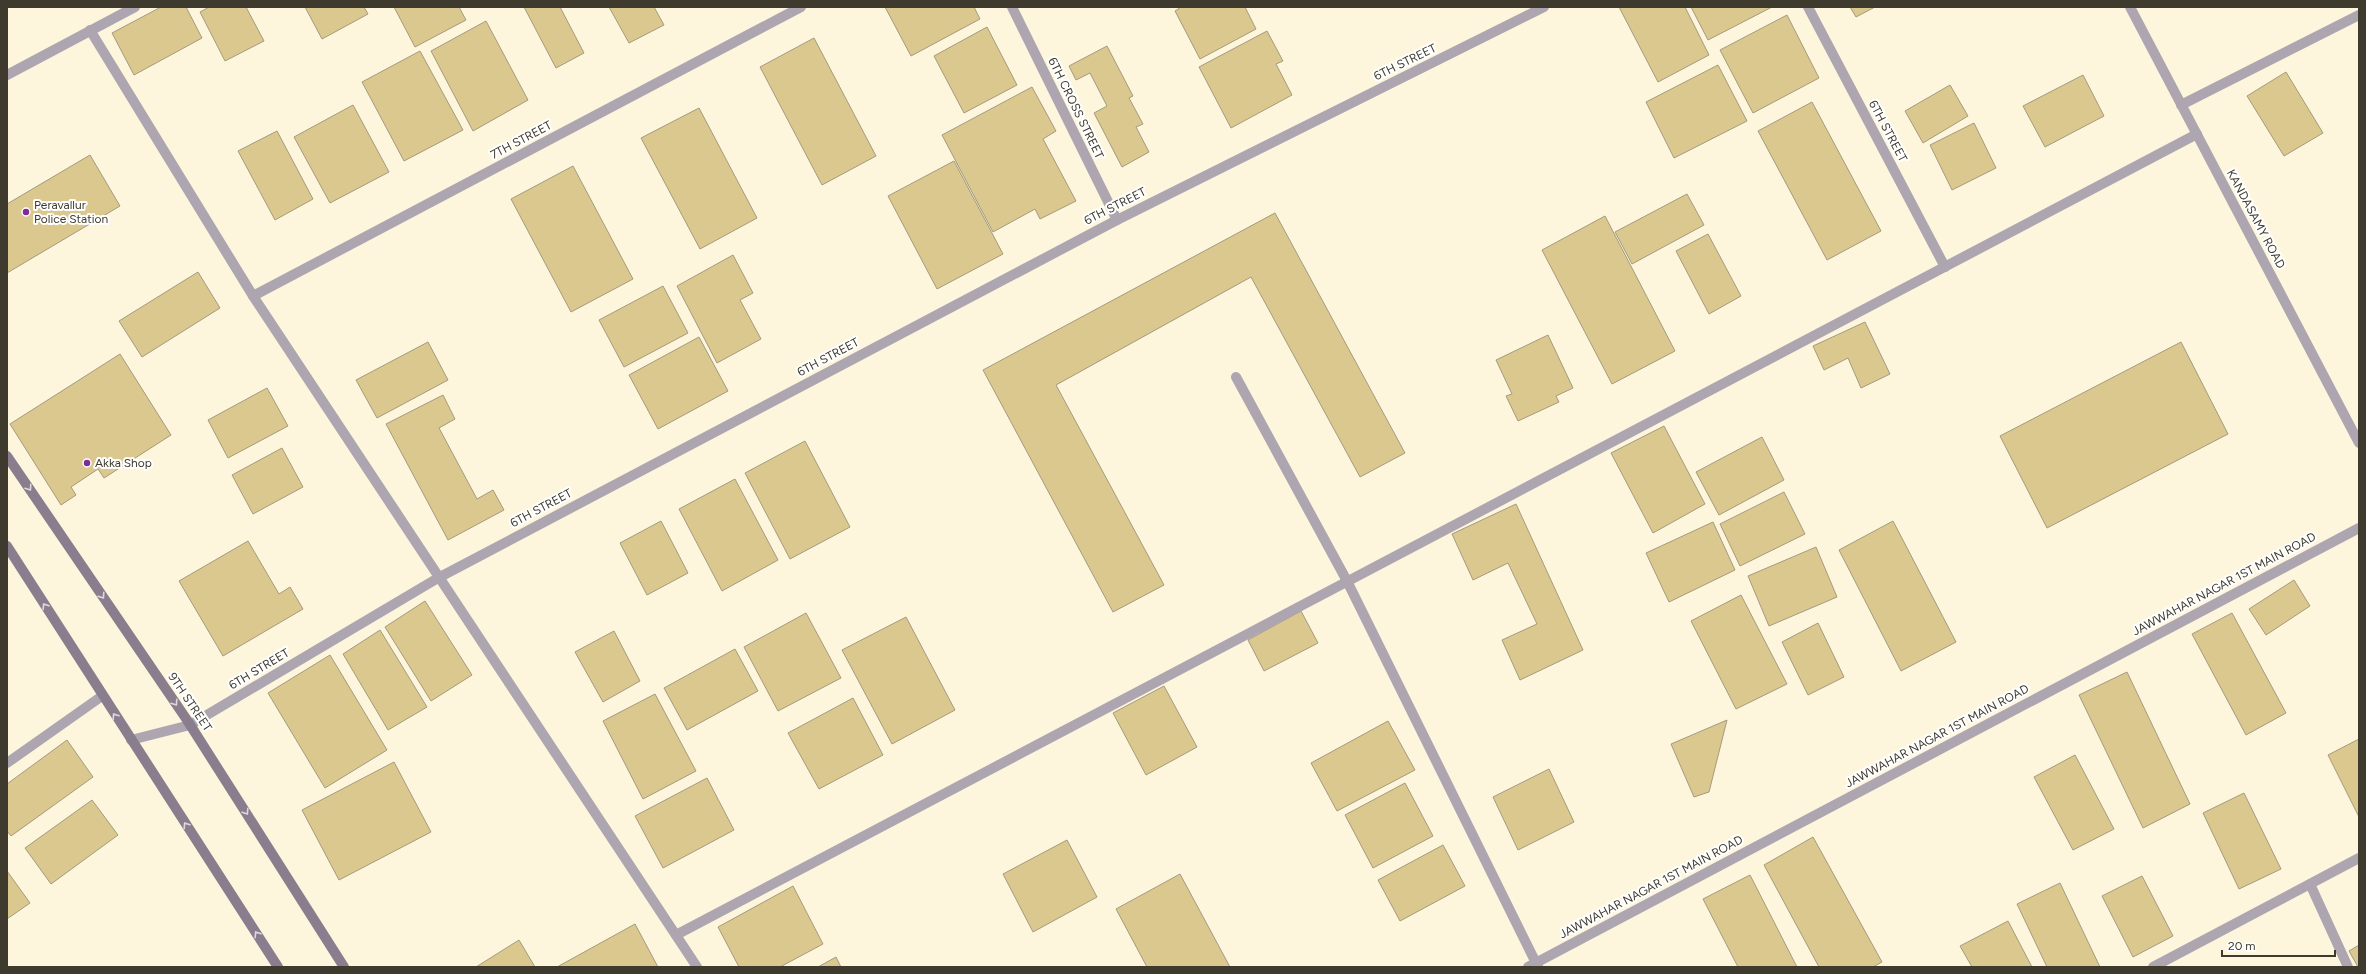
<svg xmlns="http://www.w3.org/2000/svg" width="2366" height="974" font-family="Figtree,sans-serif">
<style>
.building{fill:#dac88e;stroke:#a49b7f}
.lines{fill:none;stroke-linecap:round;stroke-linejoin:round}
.service{stroke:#ada5b0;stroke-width:10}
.minor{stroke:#ada5b0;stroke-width:10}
.tertiary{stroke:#ada5b0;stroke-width:10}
.secondary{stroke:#8a7e8e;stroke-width:10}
.oneway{stroke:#dcd8dd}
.poi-dot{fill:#802a98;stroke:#fff;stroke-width:1.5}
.labels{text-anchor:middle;stroke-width:4;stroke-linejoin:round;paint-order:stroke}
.street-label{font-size:12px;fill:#3e3a2e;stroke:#fff}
.poi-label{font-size:12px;fill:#3e3a2e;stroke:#fff;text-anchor:start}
</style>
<rect width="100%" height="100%" fill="#fdf6dd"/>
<g class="building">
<path d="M161,7H186L202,38L134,75L112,33Z"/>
<path d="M209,7H246L264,41L225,61L200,12Z"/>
<path d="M305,7H364L368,14L322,39Z"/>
<path d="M394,7H459L466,20L415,47Z"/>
<path d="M524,7H560L584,53L556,68Z"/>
<path d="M609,7H654L664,25L629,43Z"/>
<path d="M885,7H974L980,19L911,56Z"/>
<path d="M1181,7H1245L1256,29L1200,59L1175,11Z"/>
<path d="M1619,7H1685L1709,55L1658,82Z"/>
<path d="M1691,7H1772L1708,40Z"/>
<path d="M1850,7H1875L1856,17Z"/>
<path d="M1787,15L1819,78L1753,113L1720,50Z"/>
<path d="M486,21L528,100L473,131L431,51Z"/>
<path d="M987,27L1017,85L964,113L934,56Z"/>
<path d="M1267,31L1283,61L1276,64L1292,95L1231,128L1199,67Z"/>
<path d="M814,38L876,156L822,185L760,67Z"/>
<path d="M1107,46L1133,96L1129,98L1143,124L1136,127L1149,152L1122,167L1094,113L1107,106L1090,73L1076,80L1069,66Z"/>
<path d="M420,51L463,130L404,161L362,82Z"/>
<path d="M1718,65L1747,121L1674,158L1646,102Z"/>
<path d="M2286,72L2323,133L2284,156L2247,96Z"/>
<path d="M2083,75L2104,116L2045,147L2023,106Z"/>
<path d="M1950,85L1968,116L1923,143L1905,111Z"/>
<path d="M1032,87L1056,131L1043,139L1076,201L1040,219L1035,209L993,232L942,135Z"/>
<path d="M1812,102L1881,231L1827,260L1758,131Z"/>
<path d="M353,105L389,172L330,203L294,137Z"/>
<path d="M699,108L757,218L700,249L641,138Z"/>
<path d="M1974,123L1996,168L1952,190L1930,145Z"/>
<path d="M277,131L313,199L275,220L238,151Z"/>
<path d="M90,155L120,206L7,273V204Z"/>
<path d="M954,161L1003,254L937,289L888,196Z"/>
<path d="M573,166L633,279L571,312L511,199Z"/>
<path d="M1687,194L1704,225L1632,264L1615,232Z"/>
<path d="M1275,213L1405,453L1360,477L1251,277L1056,385L1164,585L1113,612L983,370Z"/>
<path d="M1605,216L1675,351L1612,384L1542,250Z"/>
<path d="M1708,234L1741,296L1709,314L1676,251Z"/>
<path d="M733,255L753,293L740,300L761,339L717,363L677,286Z"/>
<path d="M198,272L220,308L142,357L119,321Z"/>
<path d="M663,286L688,333L624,367L599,320Z"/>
<path d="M1865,322L1890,374L1861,388L1848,358L1824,370L1813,346Z"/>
<path d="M1548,335L1573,388L1556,396L1559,402L1518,421L1506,396L1512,394L1496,360Z"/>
<path d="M699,337L728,391L658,429L629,375Z"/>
<path d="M428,342L448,380L377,418L356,380Z"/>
<path d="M2181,342L2228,434L2047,528L2000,436Z"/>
<path d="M120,354L171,435L104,478L98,469L71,487L76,495L61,505L10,424Z"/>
<path d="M267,388L288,426L228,458L208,420Z"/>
<path d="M443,395L455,419L439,428L477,499L493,490L504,510L448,540L386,424Z"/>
<path d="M1664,426L1705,504L1653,533L1611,453Z"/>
<path d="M1762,437L1784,480L1719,515L1696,472Z"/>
<path d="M805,441L850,527L790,559L745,473Z"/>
<path d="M282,448L303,487L253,514L232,475Z"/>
<path d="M735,479L778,560L722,591L679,509Z"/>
<path d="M1784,492L1805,534L1740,566L1720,524Z"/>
<path d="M1516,504L1583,650L1520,680L1502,640L1537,624L1508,563L1473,580L1452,534Z"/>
<path d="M661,521L688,573L647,595L620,543Z"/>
<path d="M1893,521L1956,642L1901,671L1839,550Z"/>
<path d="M1713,522L1735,570L1669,602L1646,553Z"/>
<path d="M248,541L279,594L290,587L303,609L223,656L179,581Z"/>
<path d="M1816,547L1837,597L1769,626L1748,576Z"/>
<path d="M2294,580L2310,606L2266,635L2249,609Z"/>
<path d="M1741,595L1787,684L1736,709L1691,621Z"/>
<path d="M425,601L472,675L431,701L385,627Z"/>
<path d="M1301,611L1318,643L1264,671L1248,640Z"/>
<path d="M806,613L841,678L778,711L744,647Z"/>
<path d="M2232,613L2286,713L2246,735L2192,634Z"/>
<path d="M906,617L955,710L892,744L842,650Z"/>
<path d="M1818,623L1844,677L1808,695L1782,642Z"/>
<path d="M380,630L427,707L388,730L343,654Z"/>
<path d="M614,631L640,681L603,702L575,652Z"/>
<path d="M735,649L758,691L687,730L664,688Z"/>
<path d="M330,655L387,750L325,788L268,693Z"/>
<path d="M2127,672L2190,804L2143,828L2079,695Z"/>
<path d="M1164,686L1197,747L1146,775L1113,713Z"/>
<path d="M655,694L696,771L643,799L603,721Z"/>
<path d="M853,698L883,755L819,789L788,733Z"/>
<path d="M1727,720L1709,792L1694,797L1671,744Z"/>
<path d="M1388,721L1415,770L1337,811L1311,763Z"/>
<path d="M2359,739V817L2328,755Z"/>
<path d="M67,740L93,777L11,836L7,831V784Z"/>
<path d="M2075,755L2114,829L2073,850L2034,777Z"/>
<path d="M394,762L431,832L339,880L302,810Z"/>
<path d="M1549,769L1574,822L1518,850L1493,797Z"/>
<path d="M707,778L734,830L663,868L635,816Z"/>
<path d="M1405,783L1433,836L1373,868L1345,815Z"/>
<path d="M2244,793L2281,869L2239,889L2203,813Z"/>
<path d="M92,800L118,835L51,884L25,848Z"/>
<path d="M1813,837L1882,962L1873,967H1819L1764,865Z"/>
<path d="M1067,840L1097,897L1033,932L1003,874Z"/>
<path d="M1443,845L1465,886L1400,921L1378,880Z"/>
<path d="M7,871L30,903L7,919Z"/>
<path d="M1180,874L1230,967H1147L1116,909Z"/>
<path d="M1750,875L1797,967H1738L1703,899Z"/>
<path d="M2142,876L2173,936L2133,957L2102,896Z"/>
<path d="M2060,883L2100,967H2047L2017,904Z"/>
<path d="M793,886L823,944L780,967H739L718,927Z"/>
<path d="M2008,921L2032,967H1972L1960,946Z"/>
<path d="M635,924L658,967H557Z"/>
<path d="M519,940L535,967H476Z"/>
<path d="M2359,945V967H2358L2349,951Z"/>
<path d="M836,957L841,967H818Z"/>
</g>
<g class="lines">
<path class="service" d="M1236,377L1347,581"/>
<g class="minor">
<path d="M1012,7L1117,220"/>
<path d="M1808,7L1945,267"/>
<path d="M2130,7L2359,443"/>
<path d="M90,30L253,296L697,967"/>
<path d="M2181,105L2359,15"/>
<path d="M253,296L801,7"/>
<path d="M1347,581L1538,967"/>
<path d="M131,740L190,725L438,578L1117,220L1544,7"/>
<path d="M7,763L102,696"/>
<path d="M2310,884L2348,967"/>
<path d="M676,935L2197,134"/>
<path d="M2153,967L2359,858"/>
</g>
<g class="tertiary">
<path d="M7,75L135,7"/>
<path d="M1528,967L2359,528"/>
</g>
<g class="secondary">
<path d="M7,456L187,720L344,967"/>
<path d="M7,546L278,967"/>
</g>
</g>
<defs><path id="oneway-chevron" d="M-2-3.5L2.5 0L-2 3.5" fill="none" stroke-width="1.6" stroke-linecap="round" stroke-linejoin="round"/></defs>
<g class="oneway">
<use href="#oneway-chevron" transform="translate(29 488) rotate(56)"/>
<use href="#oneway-chevron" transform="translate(102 596) rotate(56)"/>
<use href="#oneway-chevron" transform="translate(45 606) rotate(-122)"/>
<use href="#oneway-chevron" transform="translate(175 703) rotate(56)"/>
<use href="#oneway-chevron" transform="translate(115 716) rotate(-123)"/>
<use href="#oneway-chevron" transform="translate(246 812) rotate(57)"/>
<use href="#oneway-chevron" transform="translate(186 825) rotate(-123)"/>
<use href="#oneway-chevron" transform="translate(257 934) rotate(-123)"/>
</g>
<g class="poi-dot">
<circle cx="26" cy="212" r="4"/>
<circle cx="87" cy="463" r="4"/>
</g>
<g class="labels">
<g class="street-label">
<text transform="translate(1405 62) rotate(-26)" y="4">6TH STREET</text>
<text transform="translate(1076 108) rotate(64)" y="4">6TH CROSS STREET</text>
<text transform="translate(1888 131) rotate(62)" y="4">6TH STREET</text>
<text transform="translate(521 140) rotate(-28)" y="4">7TH STREET</text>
<text transform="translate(1115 206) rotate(-27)" y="4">6TH STREET</text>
<text transform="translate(2256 219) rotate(62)" y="4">KANDASAMY ROAD</text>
<text transform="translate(828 357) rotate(-28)" y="4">6TH STREET</text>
<text transform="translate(541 508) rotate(-28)" y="4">6TH STREET</text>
<text transform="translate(2224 584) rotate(-28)" y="4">JAWWAHAR NAGAR 1ST MAIN ROAD</text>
<text transform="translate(259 669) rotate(-31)" y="4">6TH STREET</text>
<text transform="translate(190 702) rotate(56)" y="4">9TH STREET</text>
<text transform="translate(1937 736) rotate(-28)" y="4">JAWWAHAR NAGAR 1ST MAIN ROAD</text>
<text transform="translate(1651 887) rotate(-28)" y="4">JAWWAHAR NAGAR 1ST MAIN ROAD</text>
</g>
<g class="poi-label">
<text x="34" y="209">Peravallur<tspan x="34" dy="14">Police Station</tspan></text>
<text x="95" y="467">Akka Shop</text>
</g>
</g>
<rect width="2366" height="974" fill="none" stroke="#3e3a2e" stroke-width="16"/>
<path d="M2222 950v6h113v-6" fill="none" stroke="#3e3a2e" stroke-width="2"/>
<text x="2228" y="950" font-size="12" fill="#3e3a2e" stroke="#ffffff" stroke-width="3" paint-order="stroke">20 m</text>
</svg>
